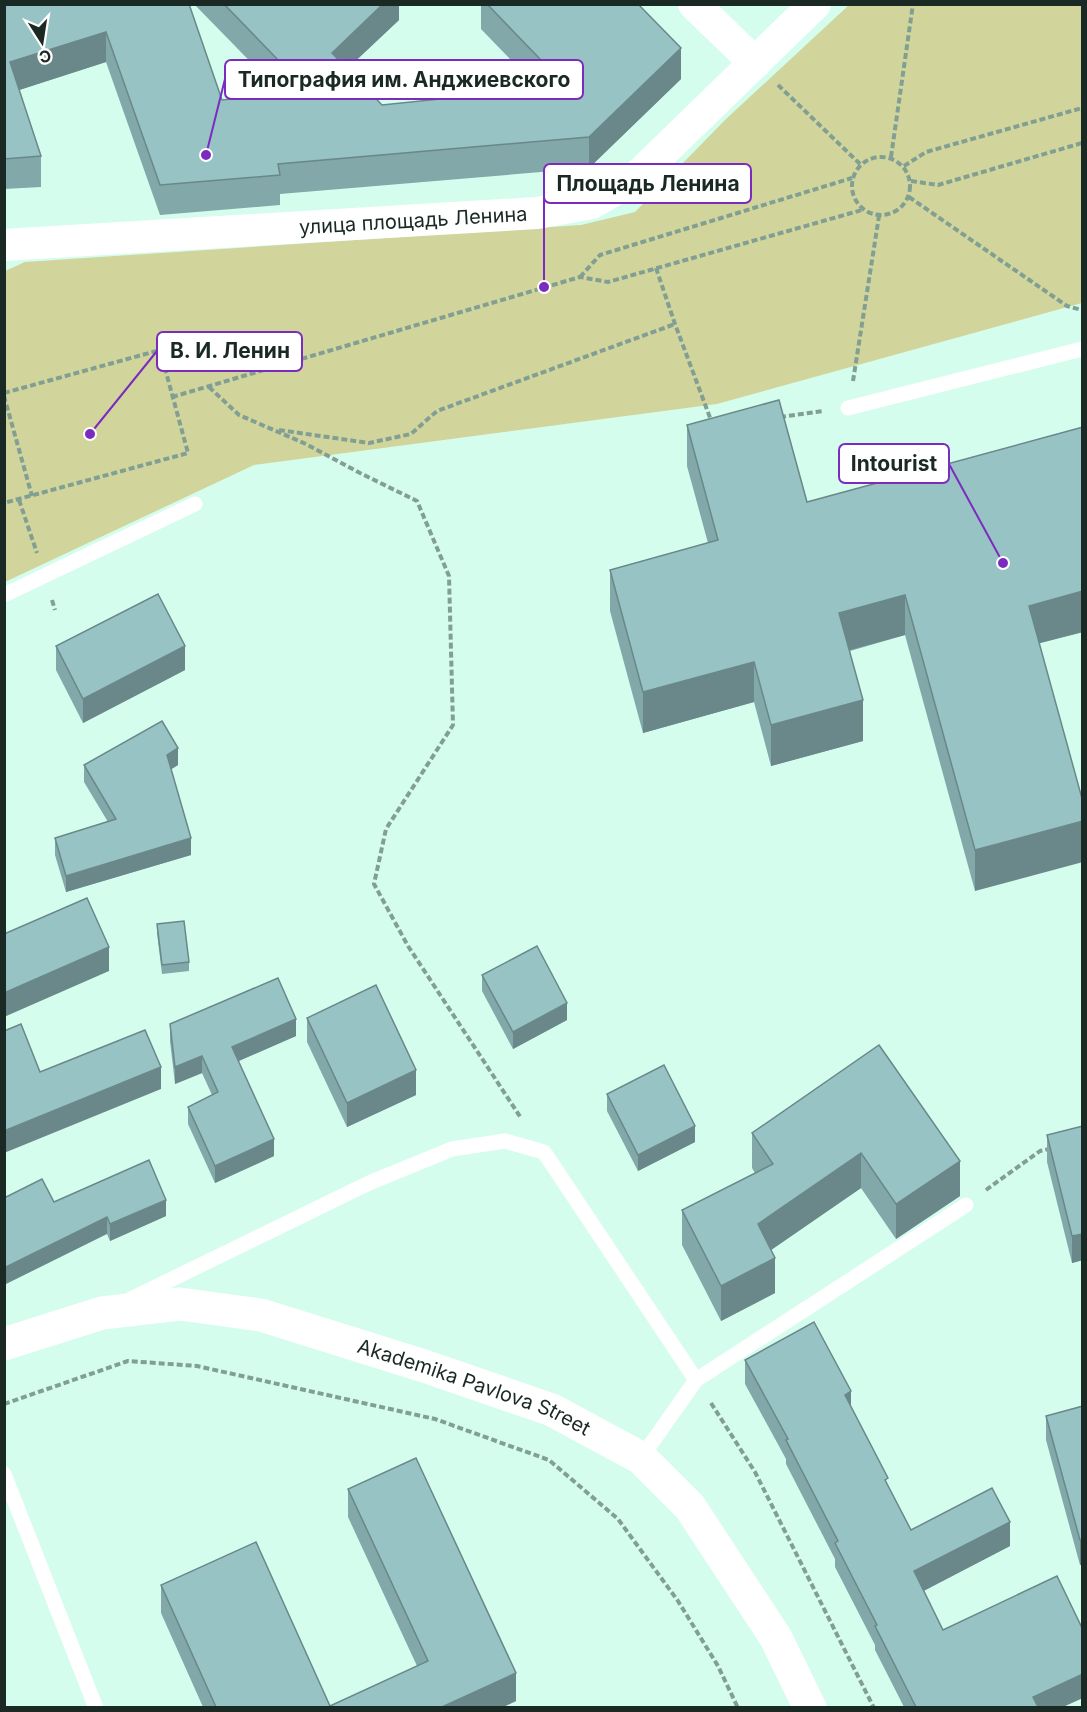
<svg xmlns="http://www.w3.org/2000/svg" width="1087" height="1712" font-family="Inter,sans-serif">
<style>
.green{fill:#d1d59b}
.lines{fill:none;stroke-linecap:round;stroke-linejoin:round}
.path{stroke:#829f94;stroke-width:4;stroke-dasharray:6 3;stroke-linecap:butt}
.service{stroke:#fff;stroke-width:15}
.minor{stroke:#fff;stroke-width:32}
.tertiary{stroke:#fff;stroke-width:33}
.wall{fill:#82a8a9}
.shaded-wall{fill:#6a8889}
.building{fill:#97c3c4;stroke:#6a8889;stroke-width:1.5}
.labels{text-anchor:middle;stroke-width:6;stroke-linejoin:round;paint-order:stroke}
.street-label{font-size:20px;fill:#1a2924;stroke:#fff}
.leader{fill:none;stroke:#7b2cbf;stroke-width:2}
.callout-dot{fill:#7b2cbf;stroke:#fff;stroke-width:2}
.callout{fill:#fff;stroke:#7b2cbf;stroke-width:2}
.callout-label{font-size:21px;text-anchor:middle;font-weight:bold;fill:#1a2924}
</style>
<rect width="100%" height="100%" fill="#d5fded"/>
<path class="green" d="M849,5H1082V303L717,404L254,465L5,582V271L25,262L581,225L635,212L726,119Z"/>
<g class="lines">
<g class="path">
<path d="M778,85L860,164"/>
<circle cx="881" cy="186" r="29"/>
<path d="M891,157L913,4"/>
<path d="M904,166L926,152L1082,108"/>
<path d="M911,181L938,185L1082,143"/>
<path d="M909,197L1067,306L1082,310"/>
<path d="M656,268L675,324L712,423"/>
<path d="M580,277L600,255L852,178"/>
<path d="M853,381L879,216"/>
<path d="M209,387L239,415L306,444L360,473L417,501L449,576L453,725L386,829L374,884L408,946L521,1118"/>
<path d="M4,393L160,350L188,453L4,503"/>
<path d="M4,396L32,496"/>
<path d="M172,397L580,277L608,282L862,210"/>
<path d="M780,417L823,411"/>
<path d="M279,430L369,443L411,434L437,411L675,324"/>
<path d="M19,500L37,553"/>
<path d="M52,600L55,610"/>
<path d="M986,1190L1040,1151L1049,1149"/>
<path d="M711,1403L755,1472L874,1708"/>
<path d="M4,1404L128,1361L197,1366L435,1419L549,1460L618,1519L678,1601L718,1666L738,1708"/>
</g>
<g class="service">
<path d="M848,408L1082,349"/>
<path d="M4,595L195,504"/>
<path d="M131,1299L369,1183L452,1149L505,1141L544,1152L696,1380"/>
<path d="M641,1458L696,1380L966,1205"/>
<path d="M4,1474L96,1708"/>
</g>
<g class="minor">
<path d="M694,4L755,63"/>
<path id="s1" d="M4,245L537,213L592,203L637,177L815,4"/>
</g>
<path class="tertiary" id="s2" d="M4,1344L102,1313L180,1304L261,1315L424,1366L552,1410L641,1458L690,1507L776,1638L810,1708"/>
</g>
<g class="wall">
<path d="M4,4H189L222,100L281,93L194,4H399V20L347,69L382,105L539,89L481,29V4H638L681,79L589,168L280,194V205L160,215L106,62L19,90L41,156V187L4,189Z"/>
<path d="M687,425L807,502L1083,427V632L1039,643L975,891L905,635L850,651L863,741L771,766L754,702L643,733L610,611V570L708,543L687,466Z"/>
<path d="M56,646L185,670L83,723L56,670Z"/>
<path d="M84,765H178L171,769L191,855L66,892L55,855V838L108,822L84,782Z"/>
<path d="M157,924L189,962V971L162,974L157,933Z"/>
<path d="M482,975L567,1020L513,1049L482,991Z"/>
<path d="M307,1018L416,1095L347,1127L307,1042Z"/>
<path d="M170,1024L296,1036L238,1061L274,1156L215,1183L188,1124V1107L212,1095L202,1073L175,1084L170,1041Z"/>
<path d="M879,1045L960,1196L896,1239L861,1188L771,1250L775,1293L721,1321L682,1245V1210L755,1173L752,1168V1133Z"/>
<path d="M607,1094L695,1142L638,1171L607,1111Z"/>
<path d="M1083,1126V1260L1072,1263L1047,1162V1135Z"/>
<path d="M54,1202L166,1216L110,1241L107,1234Z"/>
<path d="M745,1360L851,1407L888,1485L911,1530L1010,1546L923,1591L943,1630L1063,1707H904L875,1650V1645L835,1567V1559L786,1464V1459L745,1384Z"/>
<path d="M1083,1381V1564L1080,1565L1046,1440V1416L1081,1406V1382Z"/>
<path d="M348,1489L516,1701L503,1707H203L161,1613V1585L330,1706L417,1666L348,1517Z"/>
</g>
<g class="shaded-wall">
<path d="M383,4H399V20L332,83V53Z"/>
<path d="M106,32V62L10,93V62Z"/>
<path d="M681,48V79L589,168V137Z"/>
<path d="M1083,591V632L1029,646V606Z"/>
<path d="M905,595V635L839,653V613Z"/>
<path d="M185,646V670L83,723V699Z"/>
<path d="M754,662V702L643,733V692Z"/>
<path d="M863,700V741L771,766V725Z"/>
<path d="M178,748V765L167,772V755Z"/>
<path d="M1083,821V862L975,891V850Z"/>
<path d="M191,838V855L66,892V876Z"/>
<path d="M109,947V971L4,1017V993Z"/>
<path d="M567,1003V1020L513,1049V1032Z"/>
<path d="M296,1019V1036L232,1064V1047Z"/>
<path d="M202,1056V1073L175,1084V1067Z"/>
<path d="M161,1067V1089L4,1153V1131Z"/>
<path d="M416,1070V1095L347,1127V1103Z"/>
<path d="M695,1126V1142L638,1171V1155Z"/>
<path d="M274,1139V1156L215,1183V1166Z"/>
<path d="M861,1153V1188L758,1259V1224Z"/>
<path d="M960,1161V1196L896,1239V1204Z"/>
<path d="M166,1200V1216L110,1241V1224Z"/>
<path d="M107,1217V1234L4,1285V1268Z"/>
<path d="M1083,1234V1260L1072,1263V1236Z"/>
<path d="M775,1258V1293L721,1321V1286Z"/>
<path d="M851,1391V1416L845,1395Z"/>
<path d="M1010,1522V1546L914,1596V1571Z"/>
<path d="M1080,1540H1083V1564L1080,1565Z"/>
<path d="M516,1673V1701L503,1707H442Z"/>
<path d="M1083,1674V1698L1063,1707H1033V1697Z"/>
</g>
<g class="building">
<path d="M4,4H189L222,100L308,91L224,4H383L332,53L382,105L566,86L487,4H638L681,48L589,137L278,164L280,175L160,185L106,32L10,62L41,156L4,159Z"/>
<path d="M779,400L807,502L1083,427V591L1029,606L1083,802V821L975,850L905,595L839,613L863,700L771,725L754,662L643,692L610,570L718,540L687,425Z"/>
<path d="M158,594L185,646L83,699L56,646Z"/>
<path d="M162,721L178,748L167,755L191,838L66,876L55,838L116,819L84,765Z"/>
<path d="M87,898L109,947L4,993V934Z"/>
<path d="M184,921L189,962L162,965L157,924Z"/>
<path d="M537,946L567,1003L513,1032L482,975Z"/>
<path d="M278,978L296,1019L232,1047L274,1139L215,1166L188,1107L218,1092L202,1056L175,1067L170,1024Z"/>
<path d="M376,985L416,1070L347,1103L307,1018Z"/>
<path d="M21,1024L40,1072L145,1030L161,1067L4,1131V1031Z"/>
<path d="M879,1045L960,1161L896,1204L861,1153L758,1224L775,1258L721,1286L682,1210L773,1164L752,1133Z"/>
<path d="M664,1065L695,1126L638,1155L607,1094Z"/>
<path d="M1083,1126V1234L1072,1236L1047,1135Z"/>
<path d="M149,1160L166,1200L110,1224L107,1217L4,1268V1198L42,1179L54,1202Z"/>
<path d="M814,1322L851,1391L845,1395L888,1478L885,1480L911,1530L992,1488L1010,1522L914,1571L943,1630L1057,1576L1083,1630V1674L1033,1697L1038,1707H916L875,1626L877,1625L835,1543L838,1541L786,1440L788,1439L745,1360Z"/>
<path d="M1083,1406V1540H1080L1046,1416Z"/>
<path d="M416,1458L516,1673L442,1707H216L161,1585L256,1542L330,1706L428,1661L348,1489Z"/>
</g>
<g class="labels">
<g class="street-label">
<text dy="7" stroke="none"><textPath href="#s1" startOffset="410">улица площадь Ленина</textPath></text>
<text dy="7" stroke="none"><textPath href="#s2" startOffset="488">Akademika Pavlova Street</textPath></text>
</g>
</g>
<path class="leader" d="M206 155L225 79M544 287L544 183M90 434L157 351M1003 563L949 464"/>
<g class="callout-dot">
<circle cx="206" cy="155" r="6"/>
<circle cx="544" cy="287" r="6"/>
<circle cx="90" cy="434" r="6"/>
<circle cx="1003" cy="563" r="6"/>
</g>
<g class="callout">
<rect x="225" y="60" width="358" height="39" rx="6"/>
<rect x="544" y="164" width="207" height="39" rx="6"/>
<rect x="157" y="332" width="145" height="39" rx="6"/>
<rect x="839" y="444" width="110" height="39" rx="6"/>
</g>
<g class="callout-label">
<text x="404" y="87">Типография им. Анджиевского</text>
<text x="648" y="191">Площадь Ленина</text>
<text x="230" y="358">В. И. Ленин</text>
<text x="894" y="471">Intourist</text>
</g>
<rect width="1087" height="1712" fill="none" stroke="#1a2924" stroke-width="12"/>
<g transform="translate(42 42) rotate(168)" stroke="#ffffff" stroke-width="4.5" paint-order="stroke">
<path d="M0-4.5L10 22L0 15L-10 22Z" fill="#1a2924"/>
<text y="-9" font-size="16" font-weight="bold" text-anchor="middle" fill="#1a2924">С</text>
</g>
</svg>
